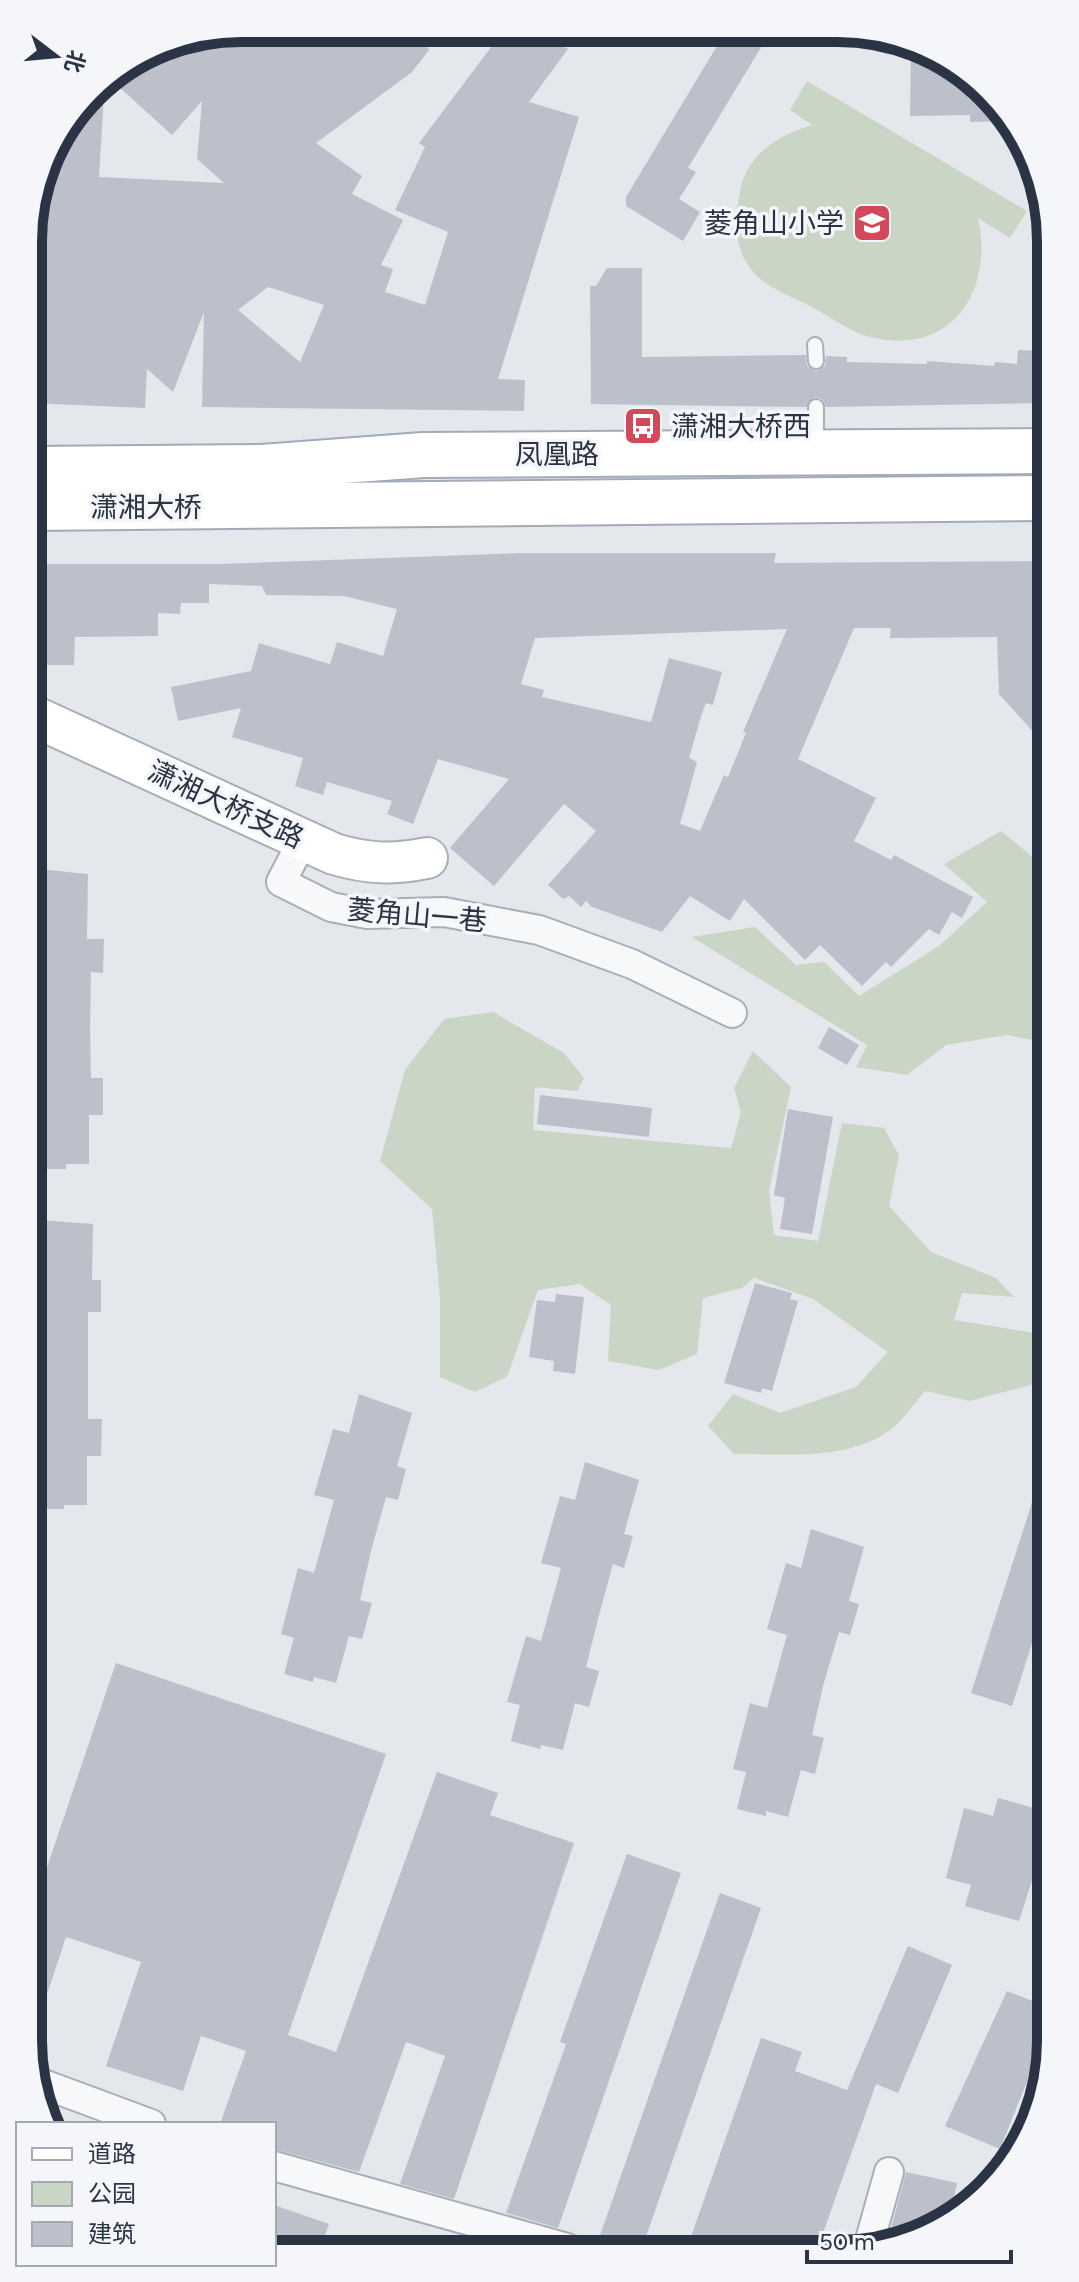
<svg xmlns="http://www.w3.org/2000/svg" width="1079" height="2282" font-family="Figtree,'Noto Sans SC',sans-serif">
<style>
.green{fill:#c9d6c5}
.building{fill:#bbc0ca;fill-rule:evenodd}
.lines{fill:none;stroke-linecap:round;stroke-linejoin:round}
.lane-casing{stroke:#a9aeb7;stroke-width:18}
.street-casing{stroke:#a9aeb7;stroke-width:32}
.secondary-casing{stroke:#a9aeb7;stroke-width:44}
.primary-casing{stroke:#a3abb8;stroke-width:48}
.lane{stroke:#f7f8fa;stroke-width:14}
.street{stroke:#f7f8fa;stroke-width:28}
.secondary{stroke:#fff;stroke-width:40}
.primary{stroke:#fff;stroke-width:44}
.labels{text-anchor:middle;stroke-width:7;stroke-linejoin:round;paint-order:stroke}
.poi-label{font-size:28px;fill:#2b3445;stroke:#f4f6f9;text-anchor:end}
.street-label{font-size:28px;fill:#2b3445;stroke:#f4f6f9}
.rim{fill:none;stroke:#2b3445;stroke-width:10}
</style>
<rect width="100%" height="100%" fill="#e4e7ec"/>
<g class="green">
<path d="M807,81L1027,211L1010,238L978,218C994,291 952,357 870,337C850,332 829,316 810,306C792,297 767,288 753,272C733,249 735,218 740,191C747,154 779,135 812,125L790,110Z"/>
<path d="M1001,831L1046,868L1047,1043L1007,1035L946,1045L907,1075L856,1067L867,1045L692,937L755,927L796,965L824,962L859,996L939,946L987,902L944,864Z"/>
<path d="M493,1012L564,1053L584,1078L577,1091L535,1087L533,1130L731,1148L741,1112L734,1088L753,1051L791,1087L769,1191L774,1235L818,1241L842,1123L884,1128L899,1155L889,1206L931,1252L996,1278L1014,1297L962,1293L954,1320L1048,1335V1376L1030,1385L970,1401L925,1391C915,1402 907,1415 896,1425C855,1462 785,1454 734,1454L708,1426L733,1394L780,1413L856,1387L888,1352L813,1299L754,1278L742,1288L703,1298L697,1354L659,1370L608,1361L611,1305L580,1284L538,1290L507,1377L475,1392L440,1377V1299L432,1209L380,1161L405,1070L444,1019Z"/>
</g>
<g class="building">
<path d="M241,28L440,29L425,42L429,50L412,72L316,143L362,176L352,194L403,220L381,265L393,269L385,292L425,305L448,232L395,210L425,147L419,143L504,30H552L558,44L568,49L529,102L579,117L498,379L525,380L524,411L202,407L204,312L173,392L147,369L145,408L30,403V220L47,221L52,144L105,78L99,177L224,183L197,159L202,101L172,135L108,77L160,44ZM268,287L324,305L300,362L238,310Z"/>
<path d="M726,31H771L688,168L696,172L679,199L700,212L683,241L626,206V197Z"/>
<path d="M911,48L979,81L1004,121L970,122V115L910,116Z"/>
<path d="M607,268H642V357L806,355L807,366L816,371L825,366L826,356L847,357V362L927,364V361L994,366L995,362L1017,364L1018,350L1044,351V403L826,407L822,399L815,397L806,407L591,404L590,286H596Z"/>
<path d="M523,553H776L774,563L1045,561L1046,746L999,694L997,637L890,638L891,628H854L798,759L876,798L854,841L891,860L894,855L973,897L962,918L952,912L939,935L929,929L891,967L886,962L862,986L820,945L805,960L744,899L730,921L690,896L662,932L592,907L586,901L581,907L569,896L563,899L548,885L596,831L564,804L494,886L450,848L509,779L438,759L413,824L387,814L392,801L327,782L323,795L295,786L303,758L232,737L241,708L178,721L171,687L251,671L259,643L330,664L337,642L383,656L397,609L344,596L266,595L262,586L209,584V603H181L180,614L158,613V636L75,637L74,665H31V564H218ZM787,629L743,732L746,733L728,777L724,775L700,831L680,824L697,762L689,758L702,713L706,703L713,705L722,672L669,658L651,722L542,697L544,690L521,684L535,638Z"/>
<path d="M39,869L88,874L87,939H104L103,973L91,972L90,1028L91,1078H103V1115H89V1164H66V1169H36L37,1131H32V1063H40V989H32V918H38Z"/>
<path d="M829,1027L859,1045L847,1065L818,1048Z"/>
<path d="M540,1095L652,1108L649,1137L537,1124Z"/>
<path d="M788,1109L833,1117L812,1234L780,1229L785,1198L774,1195Z"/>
<path d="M37,1220L93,1224L92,1280H101V1312H88V1419H102L101,1456H87V1505H64V1509H34L33,1404H38L40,1329H33Z"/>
<path d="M755,1283L792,1293L790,1299L798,1301L772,1391L762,1388L761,1393L724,1383Z"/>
<path d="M556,1294L584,1297L575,1374L553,1371L554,1361L529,1357L537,1300L555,1302Z"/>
<path d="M359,1394L412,1413L397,1466L406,1469L398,1500L386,1497L371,1551L360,1600L372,1603L362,1639L349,1636L336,1683L314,1677L313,1682L284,1674L294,1638L281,1634L298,1568L314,1573L334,1500L314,1495L333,1429L349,1433Z"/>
<path d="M585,1462L639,1480L624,1534L633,1536L624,1568L613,1564L598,1619L586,1667L599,1671L589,1707L575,1703L563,1750L541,1745L540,1749L511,1741L520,1705L507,1702L526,1636L541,1641L561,1568L541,1563L560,1496L575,1500Z"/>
<path d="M1044,1465L1048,1466L1049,1590L1012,1706L971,1693Z"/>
<path d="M811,1529L864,1547L849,1601L859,1604L850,1635L839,1632L823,1686L812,1735L824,1738L815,1774L801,1770L788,1817L766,1811V1816L737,1809L746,1772L733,1769L750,1703L767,1708L787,1635L767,1629L786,1563L801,1568Z"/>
<path d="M116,1663L386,1754L288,2035L336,2052L437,1772L498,1793L490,1815L574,1843L454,2199L400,2184L445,2056L406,2042L359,2172L274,2149V2124H220L246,2051L201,2036L183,2091L106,2066L141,1962L66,1937L39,2018L35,2017V1903Z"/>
<path d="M998,1798L1048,1812L1036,1851L1041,1852L1019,1921L965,1906L971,1885L946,1878L964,1808L993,1816Z"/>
<path d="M627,1854L681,1873L558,2228L506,2213L566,2044L560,2042Z"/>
<path d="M720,1893L761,1908L642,2248H618L598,2241Z"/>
<path d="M908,1946L952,1965L898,2093L876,2084L818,2247L687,2248L761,2038L802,2052L795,2071L847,2090Z"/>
<path d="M1007,1991L1050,2008V2024L1000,2149L945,2126Z"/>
<path d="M906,2172L957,2183L949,2221L894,2247H886Z"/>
<path d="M274,2205L329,2224L320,2249L274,2250Z"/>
</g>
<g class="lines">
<defs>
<g id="lane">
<path d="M815,345L816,361"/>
<path d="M816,448V407"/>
</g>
<g id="street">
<path d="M303,840L281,882L331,907L367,914L444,912L539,930L632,964L732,1013"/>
<path d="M35,2081L151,2124"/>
<path d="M274,2166L567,2248"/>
<path d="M868,2247L889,2172"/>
</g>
<path id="secondary" d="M31,715L334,854C368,864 393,865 427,858"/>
<g id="primary">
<path d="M31,469L262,467L423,455L1045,451"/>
<path d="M31,508L1045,498"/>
</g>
</defs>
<use href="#lane" class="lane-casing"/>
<use href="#street" class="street-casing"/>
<use href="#secondary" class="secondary-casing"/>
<use href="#primary" class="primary-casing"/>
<use href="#lane" class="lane"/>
<use href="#street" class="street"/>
<use href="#secondary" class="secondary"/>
<use href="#primary" class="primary"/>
</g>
<defs>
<symbol id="school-square" viewBox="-11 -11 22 22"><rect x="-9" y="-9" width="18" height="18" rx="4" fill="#d1495b" stroke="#f4f6f9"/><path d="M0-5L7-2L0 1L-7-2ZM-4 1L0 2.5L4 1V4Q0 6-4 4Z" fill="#fff"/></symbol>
<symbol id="bus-square" viewBox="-11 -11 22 22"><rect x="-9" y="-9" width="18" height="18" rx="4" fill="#d1495b" stroke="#f4f6f9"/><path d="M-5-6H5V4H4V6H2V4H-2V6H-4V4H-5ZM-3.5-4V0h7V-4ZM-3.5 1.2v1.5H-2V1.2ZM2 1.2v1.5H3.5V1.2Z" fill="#fff"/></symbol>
</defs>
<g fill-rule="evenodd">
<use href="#school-square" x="850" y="201" width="44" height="44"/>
<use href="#bus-square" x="621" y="404" width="44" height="44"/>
</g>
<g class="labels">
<g class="poi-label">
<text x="844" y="233">菱角山小学</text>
<text x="671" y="436" text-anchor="start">潇湘大桥西</text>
</g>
<g class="street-label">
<text x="557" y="464">凤凰路</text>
<text x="146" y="517">潇湘大桥</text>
<text transform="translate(226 804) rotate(25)" y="10">潇湘大桥支路</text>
<text transform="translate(417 915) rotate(5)" y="10">菱角山一巷</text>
</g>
</g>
<path d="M0 0H1079V2282H0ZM241 42H838A199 199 0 0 1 1037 241V2041A199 199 0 0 1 838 2240H241A199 199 0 0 1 42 2041V241A199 199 0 0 1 241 42Z" fill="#f4f6f9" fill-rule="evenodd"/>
<path class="rim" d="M241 42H838A199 199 0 0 1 1037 241V2041A199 199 0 0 1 838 2240H241A199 199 0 0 1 42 2041V241A199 199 0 0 1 241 42Z"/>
<rect x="16" y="2122" width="260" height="144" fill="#f4f6f9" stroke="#a4a8b1" stroke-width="2"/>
<rect x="32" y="2148" width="40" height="12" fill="#ffffff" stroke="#a4a8b1" stroke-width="2"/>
<text x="88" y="2162" font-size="24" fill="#2b3445">道路</text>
<rect x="32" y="2182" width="40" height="24" fill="#c9d6c5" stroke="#a4a8b1" stroke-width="2"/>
<text x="88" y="2202" font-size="24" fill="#2b3445">公园</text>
<rect x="32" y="2222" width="40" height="24" fill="#bbc0ca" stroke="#a4a8b1" stroke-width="2"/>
<text x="88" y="2242" font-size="24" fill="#2b3445">建筑</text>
<g transform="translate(56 56) rotate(106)" stroke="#f4f6f9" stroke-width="6" paint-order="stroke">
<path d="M0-6L14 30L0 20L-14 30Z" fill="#2b3445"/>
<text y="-12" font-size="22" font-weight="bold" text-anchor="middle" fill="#2b3445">北</text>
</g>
<path d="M807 2250v12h204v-12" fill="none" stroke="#2b3445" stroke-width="4"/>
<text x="819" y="2250" font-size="24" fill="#2b3445" stroke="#f4f6f9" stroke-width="6" paint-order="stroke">50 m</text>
</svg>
